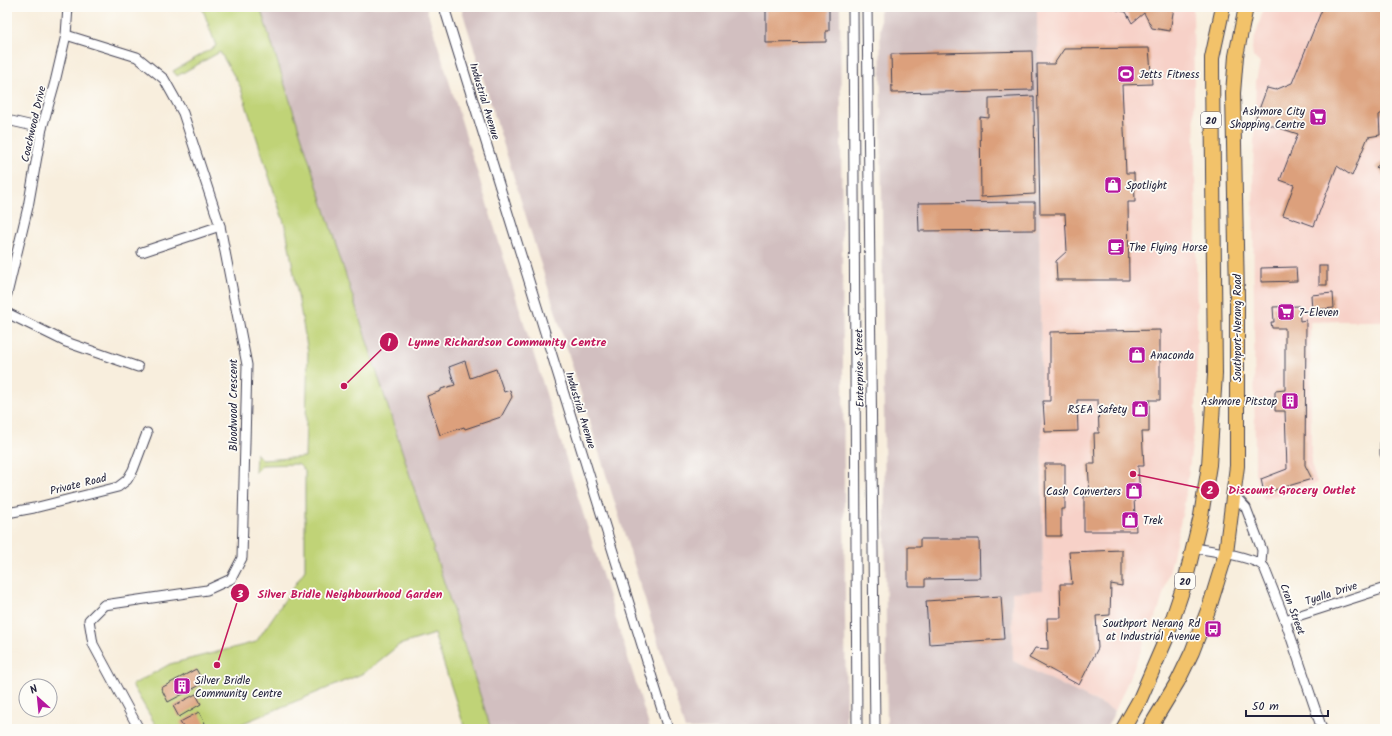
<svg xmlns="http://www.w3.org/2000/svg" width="1392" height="736" font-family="Kalam,sans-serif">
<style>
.built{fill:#f7d1c8}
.industrial{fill:#d2bfc0}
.green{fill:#c0d377;stroke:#717a59}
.building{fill:#dca07c}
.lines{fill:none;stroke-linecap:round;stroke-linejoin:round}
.street-casing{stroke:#424153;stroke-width:11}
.primary-casing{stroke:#424153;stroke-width:16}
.street{stroke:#fff;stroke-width:9}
.primary{stroke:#f2c26a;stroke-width:14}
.labels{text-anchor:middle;stroke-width:3.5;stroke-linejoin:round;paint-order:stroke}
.shield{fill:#fdfcf7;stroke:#646373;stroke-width:1}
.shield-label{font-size:10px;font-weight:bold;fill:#22223b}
.poi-label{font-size:11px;fill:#22223b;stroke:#fdfcf7;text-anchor:start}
.street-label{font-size:11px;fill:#22223b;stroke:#fdfcf7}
.leader{fill:none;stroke:#c2185b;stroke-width:1.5}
.callout-dot{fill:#c2185b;stroke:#fdfcf7;stroke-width:1.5}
.mark-label{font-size:12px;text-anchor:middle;font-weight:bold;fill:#fff}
.callout-label{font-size:12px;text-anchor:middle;font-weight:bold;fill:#c2185b;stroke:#fdfcf7;stroke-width:3.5;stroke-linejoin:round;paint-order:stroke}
</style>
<rect width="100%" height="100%" fill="#fdfcf7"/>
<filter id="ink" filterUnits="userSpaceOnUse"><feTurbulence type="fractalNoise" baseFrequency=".025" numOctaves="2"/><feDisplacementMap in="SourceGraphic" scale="8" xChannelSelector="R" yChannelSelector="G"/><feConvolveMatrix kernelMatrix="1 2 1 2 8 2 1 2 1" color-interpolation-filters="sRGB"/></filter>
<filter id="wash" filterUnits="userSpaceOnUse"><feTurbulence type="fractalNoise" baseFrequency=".012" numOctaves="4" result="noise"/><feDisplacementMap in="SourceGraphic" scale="16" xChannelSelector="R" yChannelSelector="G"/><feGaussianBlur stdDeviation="0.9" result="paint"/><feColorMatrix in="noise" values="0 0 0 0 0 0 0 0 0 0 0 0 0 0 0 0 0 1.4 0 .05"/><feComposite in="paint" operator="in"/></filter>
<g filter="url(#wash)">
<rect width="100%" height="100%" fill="#f8eedd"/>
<g class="built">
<path d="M1037,7H1193L1197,325L1196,416L1184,506L1169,574L1159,609L1115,711L1013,661L1012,591L1043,589Z"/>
<path d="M1264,7H1385V321H1340L1310,322L1311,464L1317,483L1264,499L1255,473L1253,170L1256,81L1260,63L1253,57L1252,47Z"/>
</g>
<g class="industrial">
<path d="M259,7H426L650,729H491Z"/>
<path d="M461,7H840L846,729H685Z"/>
<path d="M880,7H1037L1043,590L1012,592L1013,661L1115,711L1106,729H887Z"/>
</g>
<path class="green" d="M202,7H260L491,729H465L434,634L399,645L364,673L229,729H158L132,685L170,664L256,642L305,570V471L298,464L262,465L255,473L256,453L262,460L305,457L308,352L286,229L240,86L220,52L177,76L173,71L216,46Z"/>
<g id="blocks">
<g class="building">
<path d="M766,7H829V31H826V42L766,43Z"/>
<path d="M1106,7H1174L1170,31L1152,28L1144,13L1132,23L1126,12Z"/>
<path d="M1323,7H1385V111L1379,115L1380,135L1368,137L1352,176L1337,166L1314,226L1283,215L1294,185L1280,180L1298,134L1255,120L1267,88L1275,90L1292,83Z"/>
<path d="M1149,48L1152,84L1122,85L1126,173H1134L1135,202H1128L1129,280H1057L1056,261L1067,251L1065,214H1040L1037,64H1054L1064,49Z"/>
<path d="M1032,51L1033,90L892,93L891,54Z"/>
<path d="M1034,96L1035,194L981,197L980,117L989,118V98Z"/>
<path d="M1385,160V177L1376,167Z"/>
<path d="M1035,202V230L919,231L918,203Z"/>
<rect x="1319" y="266" width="8" height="19"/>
<path d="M1296,267L1297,281L1261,282V268Z"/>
<path d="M1333,293L1334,308L1312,310L1311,295Z"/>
<path d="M1299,306L1300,321L1306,320L1305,465L1312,479L1264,493L1261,479L1287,469L1285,411H1275V391L1285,390V328H1272L1271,322H1274L1273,307Z"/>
<path d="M1160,330V400H1149V432H1142L1144,466H1138L1140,498L1134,499L1136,531H1084V496H1090L1088,464H1095L1094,433H1099L1098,400H1077L1078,431L1045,432L1043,401H1050V332Z"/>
<path d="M465,361L470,378L496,369L504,392L510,390L512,397L501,417L465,429L464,427L440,435L427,396L441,391V389L455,385L449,367Z"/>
<path d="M1045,464H1065V509H1061V536H1046Z"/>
<path d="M920,539H979L980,578L925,579V586H908V547H920Z"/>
<path d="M1122,550V586L1111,584L1110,615L1096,616L1098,648L1079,685L1029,658L1035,648L1048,649L1047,618H1061L1060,584H1072L1069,552Z"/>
<path d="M1001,596L1004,639L929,644L926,601Z"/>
<path d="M196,669L204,683L168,702L161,688Z"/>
<path d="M196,694L201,704L179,717L173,706Z"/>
<path d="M199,712L208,729H184L180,722Z"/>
</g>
</g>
</g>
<g filter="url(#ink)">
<use href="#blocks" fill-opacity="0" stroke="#424153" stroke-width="1"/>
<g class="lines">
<defs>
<g id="street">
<path d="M444,7L668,729"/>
<path d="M853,7L857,729"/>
<path d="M867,7L875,729"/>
<path d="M66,35L137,57L164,79L183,113L220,226L247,365L242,558L231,579L207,590L104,605L89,620L93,644L139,729"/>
<path d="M7,120L42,128"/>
<path d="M142,252L220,226"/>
<path d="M7,294L28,207L42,128L55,82L66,35L68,7"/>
<path d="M7,313L66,342L138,367"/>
<path d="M1385,443V454"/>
<path d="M1233,494L1246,508L1262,550L1261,564"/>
<path d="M7,513L34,508L118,487L127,480L133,470L147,433"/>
<path d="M1194,548C1208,550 1255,557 1264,567L1285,620L1322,729"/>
<path d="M1285,620L1385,588"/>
</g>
<g id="primary">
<path d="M1123,729L1140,699L1166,639L1185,582L1201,516L1209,465L1215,374L1212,68V58L1223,7"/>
<path d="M1149,729L1178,681L1192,652L1210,605L1226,553L1237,466V296L1233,93L1236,56L1246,7"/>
</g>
</defs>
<use href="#street" class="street-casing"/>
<use href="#primary" class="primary-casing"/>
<use href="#street" class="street"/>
<use href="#primary" class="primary"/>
</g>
</g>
<defs>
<symbol id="stadium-square" viewBox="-11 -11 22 22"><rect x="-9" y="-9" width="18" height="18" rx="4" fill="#b5179e" stroke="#fdfcf7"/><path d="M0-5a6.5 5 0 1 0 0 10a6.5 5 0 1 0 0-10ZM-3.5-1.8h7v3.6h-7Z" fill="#fff"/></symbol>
<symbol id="supermarket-square" viewBox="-11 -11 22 22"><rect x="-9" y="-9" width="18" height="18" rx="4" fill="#b5179e" stroke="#fdfcf7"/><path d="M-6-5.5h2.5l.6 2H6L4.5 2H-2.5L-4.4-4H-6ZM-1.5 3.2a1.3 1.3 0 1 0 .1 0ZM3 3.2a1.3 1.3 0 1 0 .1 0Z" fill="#fff"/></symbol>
<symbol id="shop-square" viewBox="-11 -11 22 22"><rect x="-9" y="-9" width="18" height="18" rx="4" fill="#b5179e" stroke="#fdfcf7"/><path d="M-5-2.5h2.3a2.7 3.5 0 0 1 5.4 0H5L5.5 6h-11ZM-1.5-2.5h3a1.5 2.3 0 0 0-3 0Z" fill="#fff"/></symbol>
<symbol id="cafe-square" viewBox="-11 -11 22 22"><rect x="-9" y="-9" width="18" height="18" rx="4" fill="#b5179e" stroke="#fdfcf7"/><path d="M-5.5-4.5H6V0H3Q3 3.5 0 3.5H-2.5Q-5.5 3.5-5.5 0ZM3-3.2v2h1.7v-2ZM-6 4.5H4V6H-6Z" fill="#fff"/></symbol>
<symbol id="building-square" viewBox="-11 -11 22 22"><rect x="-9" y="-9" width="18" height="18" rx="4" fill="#b5179e" stroke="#fdfcf7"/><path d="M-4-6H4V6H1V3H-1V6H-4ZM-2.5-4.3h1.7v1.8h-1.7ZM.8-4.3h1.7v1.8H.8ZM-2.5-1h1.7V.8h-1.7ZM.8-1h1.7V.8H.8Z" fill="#fff"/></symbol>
<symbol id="bus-square" viewBox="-11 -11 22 22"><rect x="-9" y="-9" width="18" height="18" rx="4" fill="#b5179e" stroke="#fdfcf7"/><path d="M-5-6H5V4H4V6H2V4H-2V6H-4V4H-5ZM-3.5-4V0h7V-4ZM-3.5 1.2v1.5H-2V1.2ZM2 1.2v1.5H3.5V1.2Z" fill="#fff"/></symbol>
</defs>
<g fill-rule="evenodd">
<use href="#stadium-square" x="1116" y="64" width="20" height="20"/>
<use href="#supermarket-square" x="1308" y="107" width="20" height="20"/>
<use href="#shop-square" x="1103" y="175" width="20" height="20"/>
<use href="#cafe-square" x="1106" y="237" width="20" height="20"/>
<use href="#supermarket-square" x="1276" y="302" width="20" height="20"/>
<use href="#shop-square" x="1127" y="345" width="20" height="20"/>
<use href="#building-square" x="1280" y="391" width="20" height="20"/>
<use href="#shop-square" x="1130" y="399" width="20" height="20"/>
<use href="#shop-square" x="1124" y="481" width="20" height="20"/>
<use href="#shop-square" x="1120" y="510" width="20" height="20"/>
<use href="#bus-square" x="1203" y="619" width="20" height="20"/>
<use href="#building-square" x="172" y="676" width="20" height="20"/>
</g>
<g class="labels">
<g class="shield">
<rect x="1201" y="112" width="20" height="16" rx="3"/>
<rect x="1175" y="573" width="20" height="16" rx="3"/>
</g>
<g class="shield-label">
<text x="1211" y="124">20</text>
<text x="1185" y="585">20</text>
</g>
<g class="poi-label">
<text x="1139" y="78">Jetts Fitness</text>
<text x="1305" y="115" text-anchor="end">Ashmore City<tspan x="1305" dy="13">Shopping Centre</tspan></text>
<text x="1126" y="189">Spotlight</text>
<text x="1129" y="251">The Flying Horse</text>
<text x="1299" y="316">7-Eleven</text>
<text x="1150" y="359">Anaconda</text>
<text x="1277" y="405" text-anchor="end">Ashmore Pitstop</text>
<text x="1127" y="413" text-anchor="end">RSEA Safety</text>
<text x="1121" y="495" text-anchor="end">Cash Converters</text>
<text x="1143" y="524">Trek</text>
<text x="1200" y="627" text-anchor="end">Southport Nerang Rd<tspan x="1200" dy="13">at Industrial Avenue</tspan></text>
<text x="195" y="684">Silver Bridle<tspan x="195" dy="13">Community Centre</tspan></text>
</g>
<g class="street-label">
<text transform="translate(485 101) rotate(73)" y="4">Industrial Avenue</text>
<text transform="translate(33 124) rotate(-77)" y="4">Coachwood Drive</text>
<text transform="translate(1237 328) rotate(-90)" y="4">Southport-Nerang Road</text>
<text transform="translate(859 368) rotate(-91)" y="4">Enterprise Street</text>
<text transform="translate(233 405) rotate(-90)" y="4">Bloodwood Crescent</text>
<text transform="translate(581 410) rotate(73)" y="4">Industrial Avenue</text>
<text transform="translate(78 484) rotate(-14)" y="4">Private Road</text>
<text transform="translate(1331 593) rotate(-18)" y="4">Tyalla Drive</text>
<text transform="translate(1293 609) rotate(70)" y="4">Cran Street</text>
</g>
</g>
<path class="leader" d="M344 386L389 342M1133 474L1210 490M217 665L240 593"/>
<g class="callout-dot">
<circle cx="344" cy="386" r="4"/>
<circle cx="1133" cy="474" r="4"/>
<circle cx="217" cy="665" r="4"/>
<circle cx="389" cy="342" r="10"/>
<circle cx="1210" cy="490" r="10"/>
<circle cx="240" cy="593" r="10"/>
</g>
<g class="mark-label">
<text x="389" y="346">1</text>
<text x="1210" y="494">2</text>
<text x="240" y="598">3</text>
</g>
<g class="callout-label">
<text x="507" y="346">Lynne Richardson Community Centre</text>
<text x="1292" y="494">Discount Grocery Outlet</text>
<text x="350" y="598">Silver Bridle Neighbourhood Garden</text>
</g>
<rect width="1392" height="736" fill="none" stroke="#fdfcf7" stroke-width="24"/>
<g transform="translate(38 698) rotate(333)"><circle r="19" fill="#fdfcf7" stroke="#a5a5ac"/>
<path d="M0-3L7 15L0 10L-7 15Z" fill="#b5179e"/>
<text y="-6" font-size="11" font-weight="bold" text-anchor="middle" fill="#22223b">N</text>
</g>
<path d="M1246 710v6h82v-6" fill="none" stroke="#22223b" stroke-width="2"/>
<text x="1252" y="710" font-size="12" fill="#22223b" stroke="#fdfcf7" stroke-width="3" paint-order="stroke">50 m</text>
</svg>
